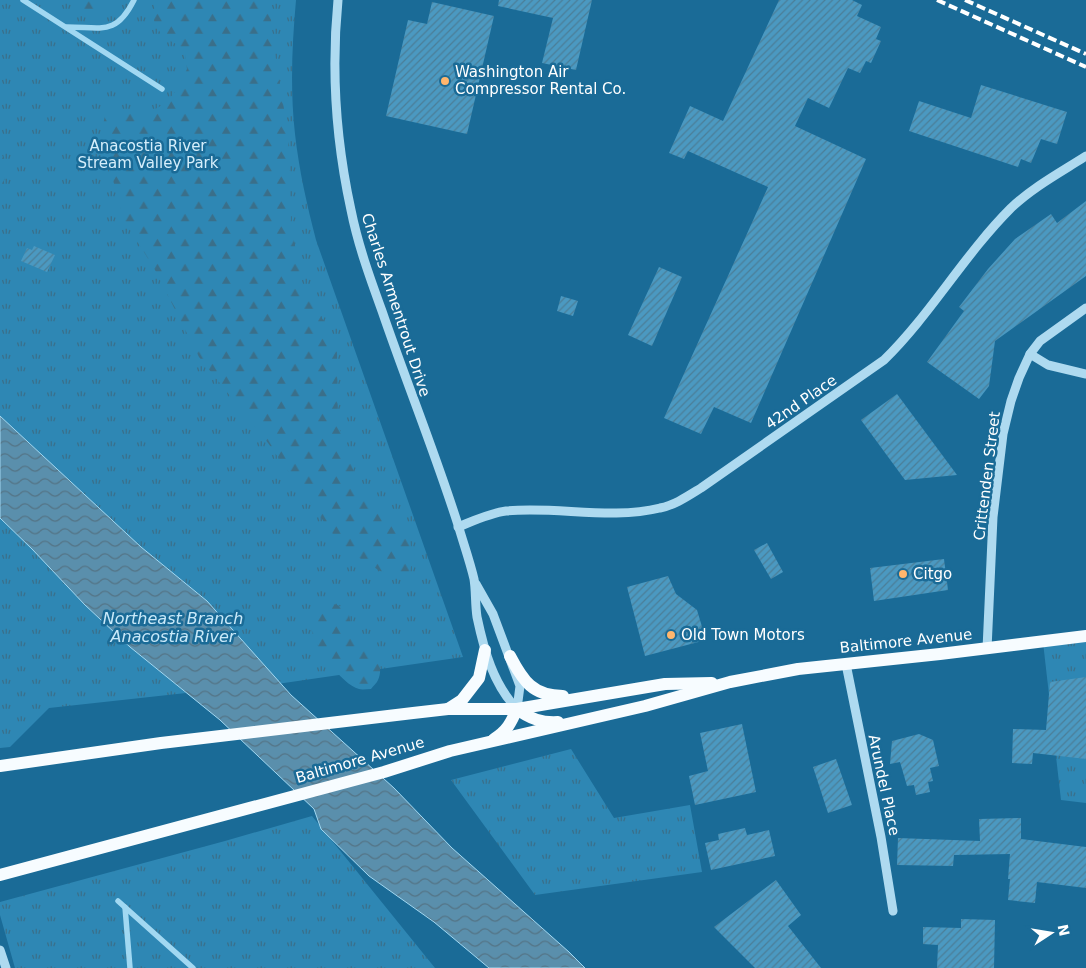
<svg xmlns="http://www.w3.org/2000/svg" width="1086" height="968" font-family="'DejaVu Sans',sans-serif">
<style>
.grass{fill:url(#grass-tufts)}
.forest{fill:url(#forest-firs)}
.water{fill:url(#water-waves);stroke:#a1d8f2}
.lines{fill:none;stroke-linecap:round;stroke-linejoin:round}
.stream{stroke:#a1d8f2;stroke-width:5.5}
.building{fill:url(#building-hatch)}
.minor{stroke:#aedaf0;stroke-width:9}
.major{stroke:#f7fcff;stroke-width:12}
.rail{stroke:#fff;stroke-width:4;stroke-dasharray:9 4;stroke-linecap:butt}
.poi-dot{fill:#ffb66d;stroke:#1a6b97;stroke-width:2}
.labels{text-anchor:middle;stroke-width:5;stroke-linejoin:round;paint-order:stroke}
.poi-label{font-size:15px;fill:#fff;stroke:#1a6b97;text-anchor:start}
.park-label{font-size:15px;fill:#d5eefb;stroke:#1a6b97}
.street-label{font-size:15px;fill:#fff;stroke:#1a6b97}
.water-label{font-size:16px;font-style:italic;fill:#c9e9f9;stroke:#1a6b97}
</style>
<defs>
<pattern id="grass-tufts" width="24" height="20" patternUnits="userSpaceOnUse" patternTransform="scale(1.25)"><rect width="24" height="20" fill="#2e87b4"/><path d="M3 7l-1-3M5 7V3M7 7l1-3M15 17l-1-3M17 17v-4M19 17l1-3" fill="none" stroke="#3a6f8a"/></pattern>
<pattern id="forest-firs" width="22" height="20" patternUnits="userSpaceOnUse" patternTransform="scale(1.25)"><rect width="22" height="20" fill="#2e87b4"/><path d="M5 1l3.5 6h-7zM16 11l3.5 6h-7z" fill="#3a6f8a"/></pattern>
<pattern id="water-waves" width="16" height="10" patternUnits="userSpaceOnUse" patternTransform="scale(1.25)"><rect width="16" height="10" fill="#5a8fac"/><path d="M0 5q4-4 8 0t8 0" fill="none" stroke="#547486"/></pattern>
<pattern id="building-hatch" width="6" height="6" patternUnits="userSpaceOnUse" patternTransform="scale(1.25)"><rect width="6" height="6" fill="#4b99c1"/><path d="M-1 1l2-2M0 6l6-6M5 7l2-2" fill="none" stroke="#4b7e98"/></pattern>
</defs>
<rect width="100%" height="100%" fill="#1a6b97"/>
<g class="grass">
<path d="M0,0H296C292,45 290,89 295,134C299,170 307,205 316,240L463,657L277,684L183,690L186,693L49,708L10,747L0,748Z"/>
<path d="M1086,636V803L1061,800L1043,642Z"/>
<path d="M571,749L614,818L690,805L702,872L535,895L451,780Z"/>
<path d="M312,816L435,968H15L0,915V902L225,841Z"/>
</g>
<g class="forest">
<path d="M72,0H109C106,10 101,12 91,15L78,7Z"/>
<path d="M156,0H269L274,48L288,133L291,225L303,287L315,309L330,329L337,352L338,425L356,478L365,495L396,519L410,540L412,561L410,571L402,576L380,571L353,554L332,533L268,443L199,357L155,270L124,220L105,151L102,129L105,116L114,109H126L142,113L154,110L167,102L178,88L187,69L185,54L176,44L162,36L154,21L155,2Z"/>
<path d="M0,148C4,162 10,176 0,188Z"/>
<path d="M330,603C360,610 342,619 358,635C360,638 365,638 368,641C377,648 384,668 378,680C377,683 373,686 371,689C367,689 362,690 359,689C342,685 311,643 311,626C312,617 316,612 321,605Z"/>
</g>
<path class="water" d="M0,416L141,547L207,601L291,695L394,788L452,848L569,952L585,968H489L434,922L369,876L321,829L314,809L220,720L130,647L85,605L32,549L0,518Z"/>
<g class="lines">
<g class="stream">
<path d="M23,0L162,89"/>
<path d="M67,27C102,27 116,36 134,0"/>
<path d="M118,901L193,968"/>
<path d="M125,907L130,968"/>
</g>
</g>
<g class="building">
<path d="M499,0H592L576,70L542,63L553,18L498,6Z"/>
<path d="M779,0H852L862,5L857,16L881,27L876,39L881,41L871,63L866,61L860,73L848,68L829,108L808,98L795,126L866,159L751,423L714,407L701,434L664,418L768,187L688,151L684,159L669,153L690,106L723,121Z"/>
<path d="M432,2L494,16L467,134L386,116L408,20L427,24Z"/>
<path d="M981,85L1067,112L1057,144L1041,139L1031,163L1021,159L1018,167L909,131L919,101L971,118Z"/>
<path d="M1086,201V276L995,341L989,386L979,399L927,362L964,311L959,307L988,269L1015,239L1051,214L1057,223Z"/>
<path d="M34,246L55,255L47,272L21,261L27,248L32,250Z"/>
<path d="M659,267L682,277L652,346L628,335Z"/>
<path d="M561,296L578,301L573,316L557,311Z"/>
<path d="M897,394L957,475L905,480L861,420Z"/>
<path d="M767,543L783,572L771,579L754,550Z"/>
<path d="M944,559L948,590L874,601L870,568Z"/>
<path d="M668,576L676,594L697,610L706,640L645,656L627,587Z"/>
<path d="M1086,677V759L1033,753L1032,764L1012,763L1013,729L1046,730L1050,682Z"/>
<path d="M742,724L756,792L695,805L689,776L708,771L700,733Z"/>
<path d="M919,734L933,740L939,766L930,768L933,781L928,782L930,792L916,795L914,785L907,786L900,762L890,764L892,741Z"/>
<path d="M836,759L852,805L828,813L813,767Z"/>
<path d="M1021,818V839L1086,847V888L1037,882L1035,903L1008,900L1010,879H1008L1010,854L954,855L953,866L897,865L898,838L980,841L979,819Z"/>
<path d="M745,828L747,835L769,830L775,856L711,870L705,843L719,840L718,834Z"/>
<path d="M776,880L801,915L788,926L821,968H755L714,927Z"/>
<path d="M961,919L995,920L994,968H937L938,945L923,944V927L961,928Z"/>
</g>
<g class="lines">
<g class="minor">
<path d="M338,0C331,71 336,141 351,210C358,245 370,278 382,311C407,384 436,455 459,528C464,545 470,562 474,579C476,591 475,604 477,617C484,650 493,684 517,709"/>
<path d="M1030,354L1048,365L1086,374"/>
<path d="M458,527C473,521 490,513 506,511C556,506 611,520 660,508C675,505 688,496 701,488L884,360C931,314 964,255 1011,208C1033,187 1061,172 1086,156"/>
<path d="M476,584L493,614L520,686L517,709"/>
<path d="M987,649L993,517L1003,434L1011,401L1019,378L1030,354L1040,341L1086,308"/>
<path d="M846,664L881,837L893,911"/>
<path d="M0,950L6,968"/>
</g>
<g class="major">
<path d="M510,656C523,681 533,696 563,696"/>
<path d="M448,709L462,700L479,678L485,650"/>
<path d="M517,709C530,719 542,723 558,722"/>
<path d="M494,739C507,731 511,723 517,709"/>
<path d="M0,766L161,743L413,713L448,709H517L665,684L712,683"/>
<path d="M0,875L384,772L450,751L645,706L730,682L798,669L940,654L1086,636"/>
</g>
<g class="rail">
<path d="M937,0L1086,67"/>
<path d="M965,0L1086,54"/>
</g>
</g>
<g class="poi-dot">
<circle cx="445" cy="81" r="5"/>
<circle cx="903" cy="574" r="5"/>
<circle cx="671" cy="635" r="5"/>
</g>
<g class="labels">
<g class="poi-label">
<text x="455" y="77">Washington Air<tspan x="455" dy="17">Compressor Rental Co.</tspan></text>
<text x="913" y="579">Citgo</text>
<text x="681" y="640">Old Town Motors</text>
</g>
<g class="park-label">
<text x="148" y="151">Anacostia River<tspan x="148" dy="17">Stream Valley Park</tspan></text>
</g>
<g class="street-label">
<text transform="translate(396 305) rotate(72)" y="5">Charles Armentrout Drive</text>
<text transform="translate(801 402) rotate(-35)" y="5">42nd Place</text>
<text transform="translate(987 476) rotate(-83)" y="5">Crittenden Street</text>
<text transform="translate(906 641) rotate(-6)" y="5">Baltimore Avenue</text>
<text transform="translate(360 760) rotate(-16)" y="5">Baltimore Avenue</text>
<text transform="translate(884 785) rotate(78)" y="5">Arundel Place</text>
</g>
<g class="water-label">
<text x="173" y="624">Northeast Branch<tspan x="173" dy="18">Anacostia River</tspan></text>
</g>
</g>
<g transform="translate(1051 933) rotate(78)" stroke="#1a6b97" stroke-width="4" paint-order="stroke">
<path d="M0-4L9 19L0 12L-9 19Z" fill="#ffffff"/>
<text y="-8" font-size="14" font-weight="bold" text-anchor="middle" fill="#ffffff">N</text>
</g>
</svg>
